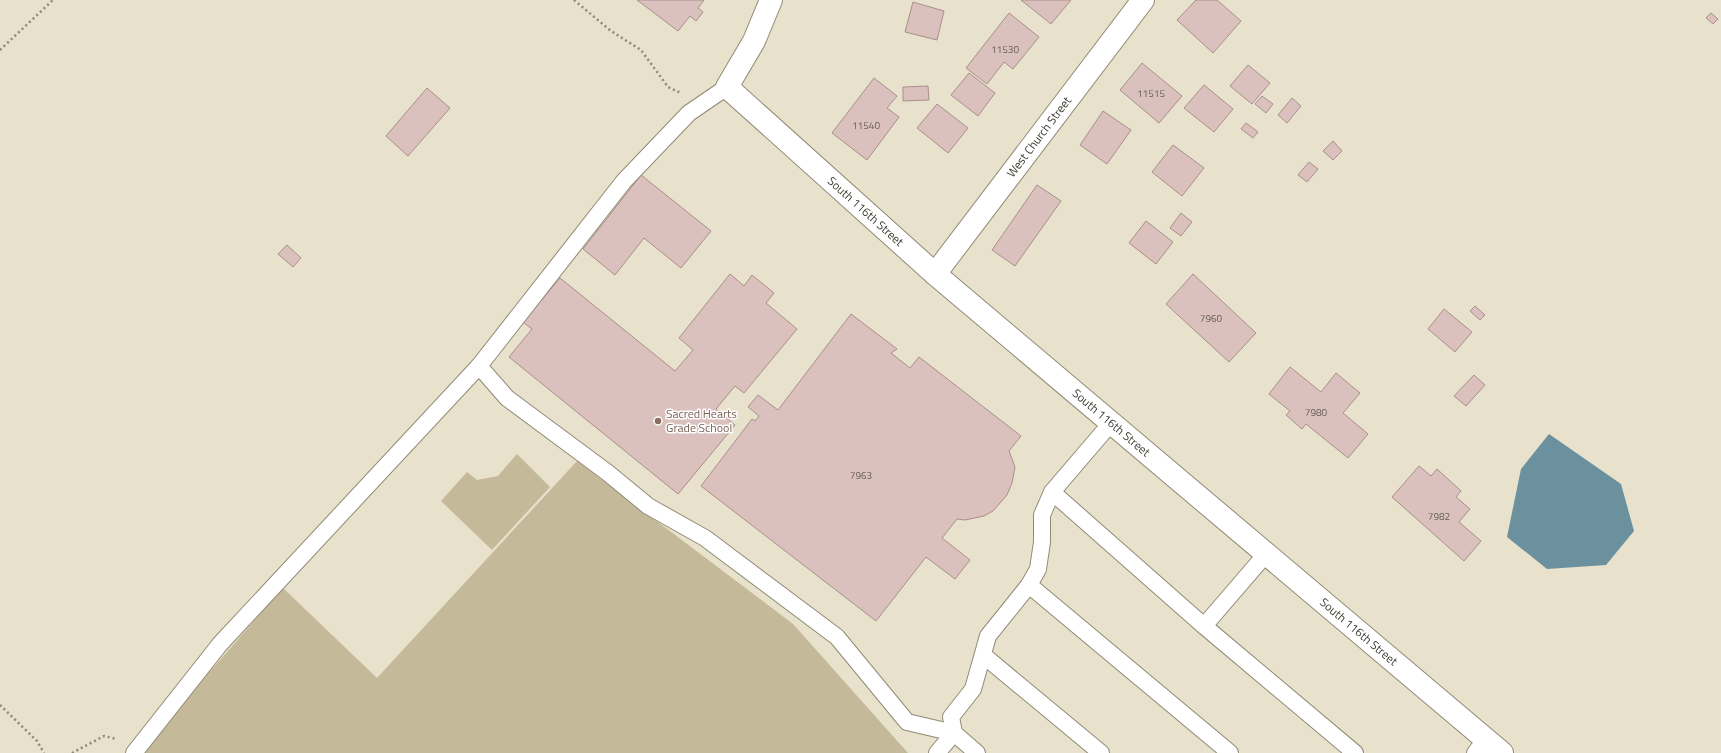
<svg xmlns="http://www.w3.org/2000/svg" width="1721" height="753" font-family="'Titillium Web',sans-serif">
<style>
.green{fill:#c4b998}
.water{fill:#6b909e}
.building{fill:#dbc1bd;stroke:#a88f8b}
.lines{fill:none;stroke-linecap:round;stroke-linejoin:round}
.lane-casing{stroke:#918a76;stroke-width:18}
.street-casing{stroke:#918a76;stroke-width:24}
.path{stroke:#8d8879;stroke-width:2.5;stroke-dasharray:2 3;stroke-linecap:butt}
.lane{stroke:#fff;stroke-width:16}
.street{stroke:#fff;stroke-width:22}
.education-dot{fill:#8d6e63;stroke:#fff;stroke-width:1.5}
.labels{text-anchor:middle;stroke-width:3;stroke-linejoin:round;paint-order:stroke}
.number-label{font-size:10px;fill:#655c56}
.street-label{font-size:12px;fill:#3e3b33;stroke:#fff}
.education-label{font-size:12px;fill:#785e54;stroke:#fff;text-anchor:start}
</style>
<rect width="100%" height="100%" fill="#e8e1cb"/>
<g class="green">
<path d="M517,454L550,487L492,550L441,501L467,472L477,480L498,476Z"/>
<path d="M577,461L793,624L908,753H144L205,677L283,588L377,678Z"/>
</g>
<path class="water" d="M1549,434L1621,484L1634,531L1606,565L1547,569L1507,537L1521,469Z"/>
<g class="building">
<path d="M637,0H704L698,8L703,12L696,21L690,16L678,31Z"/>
<path d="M1021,0H1071L1051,24Z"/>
<path d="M1196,0H1217L1241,21L1213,53L1177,20Z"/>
<path d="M913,2L944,11L937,40L905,32Z"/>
<path d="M1009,13L1039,37L1013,69L1004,62L987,84L966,68Z"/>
<path d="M1711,13L1718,19L1713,24L1706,18Z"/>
<path d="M1142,63L1182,96L1159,123L1120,90Z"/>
<path d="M1248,65L1270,83L1252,104L1230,86Z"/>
<path d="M969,73L995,93L978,116L951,95Z"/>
<path d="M874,78L897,96L887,108L899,117L867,160L832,133Z"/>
<path d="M1204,85L1233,109L1214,132L1184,108Z"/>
<path d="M928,86L929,100L903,101V87Z"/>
<path d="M427,88L450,108L408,156L386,136Z"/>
<path d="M1262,96L1273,104L1266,113L1255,104Z"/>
<path d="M1292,98L1301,106L1287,123L1278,115Z"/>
<path d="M937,104L968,128L948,153L917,128Z"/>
<path d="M1103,111L1131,130L1107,164L1080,145Z"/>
<path d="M1246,123L1258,132L1253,138L1241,129Z"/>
<path d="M1333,141L1342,151L1333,160L1323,151Z"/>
<path d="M1173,145L1204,168L1182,196L1152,172Z"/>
<path d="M1309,162L1318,169L1307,182L1298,175Z"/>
<path d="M641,175L711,231L681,268L644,238L615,275L583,249Z"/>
<path d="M1037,185L1061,201L1015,266L992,250Z"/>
<path d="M1181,213L1192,222L1181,236L1170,228Z"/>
<path d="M1146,221L1173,242L1156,264L1129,243Z"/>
<path d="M287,245L301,258L293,267L278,254Z"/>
<path d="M730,274L744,286L752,275L774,293L766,303L797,329L744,393L735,386L716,409L735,425L678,494L509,357L532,329L523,322L560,278L675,371L693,350L679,338Z"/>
<path d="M1193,274L1256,333L1229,362L1166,304Z"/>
<path d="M1475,306L1485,315L1480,320L1470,311Z"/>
<path d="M1444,309L1472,332L1455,352L1428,329Z"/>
<path d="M851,314L897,349L891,353L910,368L919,357L1021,436L1009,451L1015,467L1012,483L1007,495L993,511L984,516L965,520L957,519L942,538L970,560L955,579L926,557L876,621L701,486L752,419L755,421L759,416L748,407L758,395L778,410Z"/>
<path d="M1290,367L1321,392L1336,373L1360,393L1343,413L1368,434L1348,458L1306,424L1302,429L1286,415L1290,411L1269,394Z"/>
<path d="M1474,375L1485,385L1466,406L1454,396Z"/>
<path d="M1419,466L1431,476L1437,469L1461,491L1456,497L1470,509L1459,522L1481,541L1464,561L1392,497Z"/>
</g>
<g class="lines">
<defs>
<g id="lane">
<path d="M727,87L689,113L624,181L479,366L507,398L608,473L648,506L705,538L837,637L907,722L954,733L937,753"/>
<path d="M1052,492L1204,626L1355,753"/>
<path d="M1029,585L1230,753"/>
<path d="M1204,626L1266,554"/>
<path d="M983,655L1101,753"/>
<path d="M134,753L220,644L479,366"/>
<path d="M977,753L954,733L951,717L973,689L988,636L1029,585L1038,569L1042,542V515L1052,492L1111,423"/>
<path d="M1475,753L1486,739"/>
</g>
<g id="street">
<path id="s1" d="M771,0L754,41L727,87L935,274L1502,753"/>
<path id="s2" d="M935,274L1143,0"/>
</g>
</defs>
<use href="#lane" class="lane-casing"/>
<use href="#street" class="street-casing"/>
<g class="path">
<path d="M574,0L611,31L641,50L668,87L681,93"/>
<path d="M0,50L53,0"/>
<path d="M0,705L37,741L44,753"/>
<path d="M72,753L104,736L117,739"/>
</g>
<use href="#lane" class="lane"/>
<use href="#street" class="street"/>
</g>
<circle class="education-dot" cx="658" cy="421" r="4"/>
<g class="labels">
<g class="number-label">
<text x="1005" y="53">11530</text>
<text x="1151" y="97">11515</text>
<text x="866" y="129">11540</text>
<text x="1211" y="322">7960</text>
<text x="1316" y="416">7980</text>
<text x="861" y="479">7963</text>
<text x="1439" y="520">7982</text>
</g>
<g class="street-label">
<text dy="4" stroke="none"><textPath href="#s2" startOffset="172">West Church Street</textPath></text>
<text dy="4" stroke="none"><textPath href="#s1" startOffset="284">South 116th Street</textPath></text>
<text dy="4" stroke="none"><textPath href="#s1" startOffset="608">South 116th Street</textPath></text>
<text dy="4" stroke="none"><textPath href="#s1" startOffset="932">South 116th Street</textPath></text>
</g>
<g class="education-label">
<text x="666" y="418">Sacred Hearts<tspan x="666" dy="14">Grade School</tspan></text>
</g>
</g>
</svg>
